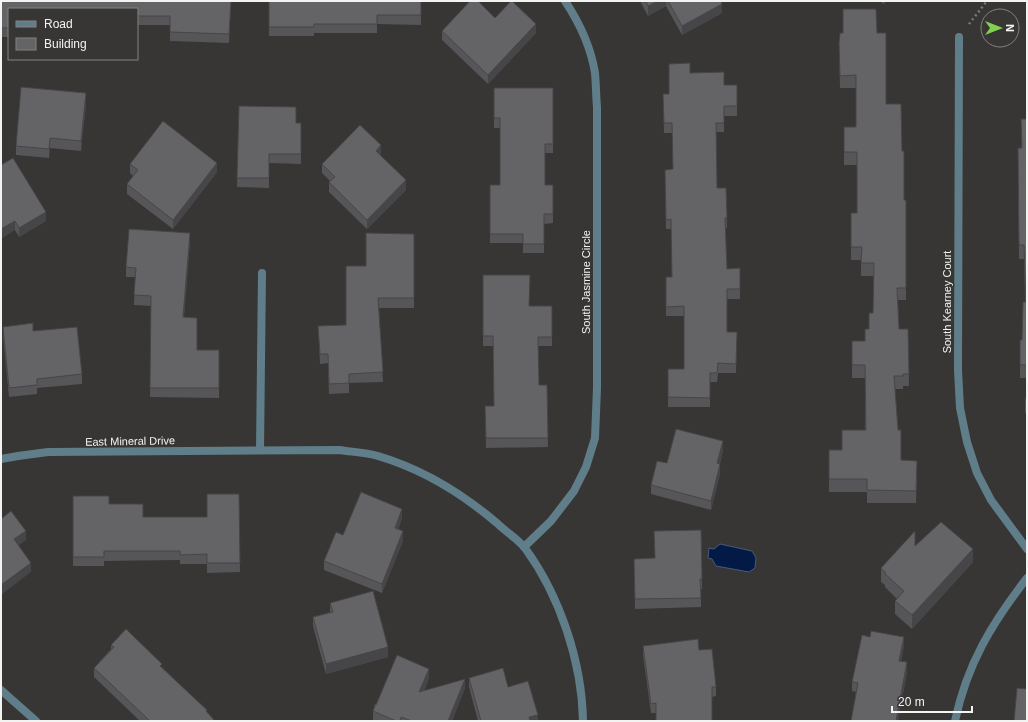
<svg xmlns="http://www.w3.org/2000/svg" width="1028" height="722" font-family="Helvetica,sans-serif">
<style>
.water{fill:#021a45;stroke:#4a5b79}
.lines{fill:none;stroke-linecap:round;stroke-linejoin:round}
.path{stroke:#7a7977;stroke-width:2.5;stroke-dasharray:2 3;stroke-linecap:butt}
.street{stroke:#607e89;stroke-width:8}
.wall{fill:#565558}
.shaded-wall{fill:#464547}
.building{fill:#646366;stroke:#464547}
.labels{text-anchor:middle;stroke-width:3;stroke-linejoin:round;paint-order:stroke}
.street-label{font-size:11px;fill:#f3f3f1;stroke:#373634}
</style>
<rect width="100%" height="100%" fill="#373634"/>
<path class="water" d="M720,544L752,551L756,558L755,568L749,572L716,566L712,559L708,558L709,548L714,549Z"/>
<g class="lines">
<path class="path" d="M969,24L987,1"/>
<g class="street">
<path d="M959,37L958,370L960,408L967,442L977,473L991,500L1027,549"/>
<path d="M260,450L262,273"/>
<path d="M1,459L18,456L48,452L339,450C351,452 365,452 378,456C422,469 463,494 498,524C506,532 518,539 525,548C560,596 582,662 583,721"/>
<path d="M524,547L551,521L574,491L586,467L595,438L597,388V107C596,96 596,84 595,73C591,48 579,22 565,1"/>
<path d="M1,690L36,721"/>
<path d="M955,721C967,664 992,623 1027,578"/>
</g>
</g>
<g class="wall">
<path d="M1,1H231L229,43L170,41V25H137V9H9V37H1Z"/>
<path d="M269,1H421V25L377,24V33H314V36H269Z"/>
<path d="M640,1H721L722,13L682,35L666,6L648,16Z"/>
<path d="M879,1H886L884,4Z"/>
<path d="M495,18L536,33L488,84L442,40V31Z"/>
<path d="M877,33L886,104L902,151L904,200H906V300H898L899,329H908L909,386H903V389H895L901,460L917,473L916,503H867V492H829V450H842L865,430V378H852V341H865L873,313L874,276H861V260H851V213H857V165H844V127H856V88H840L839,43Z"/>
<path d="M690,73L724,85H737V116H724V132H716L717,188H726L727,228H725L727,269L740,268V299H727V332H737L736,373H718L717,382H710V407H668V369H684V316H666V277H672L671,229H666L665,179L673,169L672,133H664L663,94H669Z"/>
<path d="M494,88H553V153H545V185H553V223L544,224V253H523V243H490V185H500V128H494Z"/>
<path d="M86,103L81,151L50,148L49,158L16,155V146Z"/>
<path d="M239,106L296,123H301V164L269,163V188L237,187Z"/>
<path d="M1027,119V378H1020V340H1022L1025,302L1024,259H1019L1018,148H1021Z"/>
<path d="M380,155L406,190L367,229L329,192V182L330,181L322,173V164L381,155Z"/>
<path d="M130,164L217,172L173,229L127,194V184L133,176L130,173Z"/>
<path d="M1,165L46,221L19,237L15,230Z"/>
<path d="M414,234V308H379L383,382L349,383V393L329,394L328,363L320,364L318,326L346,325L366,266Z"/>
<path d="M190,242L184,317L197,350H219V398L150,397L151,306L134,305L135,277H126V267Z"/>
<path d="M483,275L530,306H552V346H538L539,385H547L548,447L486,448L485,406H494L493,346H483Z"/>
<path d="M3,327L33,331L82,374V384L37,388V394L9,397L3,336Z"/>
<path d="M1025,398H1027V417L1025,412Z"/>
<path d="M723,450L720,464V474L711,510L651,494V485L667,463Z"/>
<path d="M239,494L240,572L207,573V564H180V560L104,561V566H73V496L109,504L143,517H207Z"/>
<path d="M402,518L398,530L403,541L382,593L324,570V561L343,535Z"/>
<path d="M701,530L702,589H701V607L635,609L634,559L655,558Z"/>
<path d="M915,546L973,562L912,629L895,614V601L897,599L885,587V585L881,582V568Z"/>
<path d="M330,603L388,657L326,674L313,626V617L330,612Z"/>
<path d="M111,645L162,667L215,721H140L94,677V668L111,649Z"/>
<path d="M643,646L699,650L716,687V696L712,697L656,713H651L643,655Z"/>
<path d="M904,646L901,662L907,672L898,721H851L856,692L852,691V682Z"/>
<path d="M429,678L424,691L465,688L452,721H373V711L374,709V705Z"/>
<path d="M469,678L508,687L538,721H478L469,687Z"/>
</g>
<g class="shaded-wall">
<path d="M658,1H666V6L648,16V6Z"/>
<path d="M722,4V13L682,35V26Z"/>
<path d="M536,24V33L488,84V75Z"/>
<path d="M86,93V103L81,151V141Z"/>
<path d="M50,138V148L49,158V149Z"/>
<path d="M381,145V155L376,160V151Z"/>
<path d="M217,163V172L173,229V220Z"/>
<path d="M406,180V190L367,229V220Z"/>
<path d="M46,212V221L19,237V228Z"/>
<path d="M15,221V230L1,239V229Z"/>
<path d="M190,233V242L183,327V317Z"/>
<path d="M723,441V450L717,473V463Z"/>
<path d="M720,464V474L711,510V501Z"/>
<path d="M402,509V518L395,538V528Z"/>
<path d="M26,531V540L14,549V539Z"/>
<path d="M403,531V541L382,593V584Z"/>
<path d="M973,549V562L912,629V615Z"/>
<path d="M31,563V572L1,595V585Z"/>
<path d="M904,637V646L899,671V661Z"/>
<path d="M388,647V657L326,674V664Z"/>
<path d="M907,662V672L898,721H896Z"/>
<path d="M429,669V678L419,702V692Z"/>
<path d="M465,679V688L452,721H448Z"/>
<path d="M538,715V721H529V717Z"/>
</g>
<g class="building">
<path d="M1,1H231L229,34L170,32V16H137V9H9V28H1Z"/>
<path d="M269,1H421V15H377V24H314V27H269Z"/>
<path d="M470,1H478L495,18L511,1H512L536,24L488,75L442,31Z"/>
<path d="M646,1H658L648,6Z"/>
<path d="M668,1H721L722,4L682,26Z"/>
<path d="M843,9H876L877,33H886V104H901L902,151H904V200H906V288H897L899,329H908L909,374H903V376H894L898,430H901V460L917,461L916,491L867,490V479H829V450H842V430H866L865,365H852V341H865V329H869V313H873L874,263H861L862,247H851V213H857V152H844V127H856V75L840,76L839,43L840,33H843Z"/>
<path d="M690,63V73L724,72V85H737V106H724V123H716L717,188H726L727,218H725L727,269L740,268V289H727V332H737L736,364L718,363L717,373H710V398L668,397V369H684V306L666,307V277H672L671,219L666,220L665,170L673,169L672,123H664L663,94H669V64Z"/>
<path d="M21,87L86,93L81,141L50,138L49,149L16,146Z"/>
<path d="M494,88H553V144H545V185H553V214H544V244H523V234H490V185H500V118H494Z"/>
<path d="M239,106L296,107V123H301V154H269V178H237Z"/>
<path d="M1021,119H1027V365H1020V340H1022L1023,302H1026L1024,245H1019L1018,148H1022Z"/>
<path d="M163,121L217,163L173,220L127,184L138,170L130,164Z"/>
<path d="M360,125L381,145L376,151L406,180L367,220L329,182L335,177L322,164Z"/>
<path d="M13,158L46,212L19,228L15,221L1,229V165Z"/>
<path d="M129,229L190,233L183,317L197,318V350H219V388H150L151,296L134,295L136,268L126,267Z"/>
<path d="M366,233L414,234V298H378L383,372L349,374V383L329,384L328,354H320L318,326L346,325V266H366Z"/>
<path d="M483,275H530L529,306H552V337H538L539,385H547L548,438H486L485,406H494L493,336H483Z"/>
<path d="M33,323V331L77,327L82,374L37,379V385L9,388L3,327Z"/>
<path d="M1025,398H1027V403Z"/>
<path d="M676,429L723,441L717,463L720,464L711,501L651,485L657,461L667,463Z"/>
<path d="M361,492L402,509L395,528L403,531L382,584L324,561L336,532L343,535Z"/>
<path d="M207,494H239L240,563H207V554L180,555V551H104V557H73V496H109V504H143V517H207Z"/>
<path d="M11,511L26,531L14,539L31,563L1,585V519Z"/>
<path d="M941,522L973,549L912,615L895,601L904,591L885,574L886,573L881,568L915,531V546Z"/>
<path d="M701,530L702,579H700L701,598L635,599L634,559L655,558L654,531Z"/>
<path d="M373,591L388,647L326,664L313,617L333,612L330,603Z"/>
<path d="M126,629L162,664L160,666L207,710L206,711L215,721H150L94,668L114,647L111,645Z"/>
<path d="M871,631L904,637L899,661L907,662L896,721H851L858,683L852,682L862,635L870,637Z"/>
<path d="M698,639L699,650L712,649L716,687H712V721H656V703L651,704L643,646Z"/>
<path d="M397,655L429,669L419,692L465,679L448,721H412L401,717L400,721H396L373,711L375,706L374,705H376Z"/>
<path d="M503,668L508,687L528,681L538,715L529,717L530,721H481L469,678Z"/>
<path d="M1017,688L1027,689V721H1014Z"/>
</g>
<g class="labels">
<g class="street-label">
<text transform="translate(586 282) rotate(-90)" y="4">South Jasmine Circle</text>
<text transform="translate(947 302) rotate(-90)" y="4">South Kearney Court</text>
<text transform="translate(130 441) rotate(-1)" y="4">East Mineral Drive</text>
</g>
</g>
<rect width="1028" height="722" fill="none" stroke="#f3f3f1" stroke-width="4"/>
<rect x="8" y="8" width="130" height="52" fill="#373634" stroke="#828280"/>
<rect x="16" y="21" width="20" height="6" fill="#607e89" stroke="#828280"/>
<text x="44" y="28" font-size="12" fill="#f3f3f1">Road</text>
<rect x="16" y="38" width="20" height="12" fill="#646366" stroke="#828280"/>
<text x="44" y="48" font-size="12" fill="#f3f3f1">Building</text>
<g transform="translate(1000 28) rotate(90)"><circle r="19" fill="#373634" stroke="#828280"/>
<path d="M0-3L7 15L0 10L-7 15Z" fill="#82d04f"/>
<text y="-6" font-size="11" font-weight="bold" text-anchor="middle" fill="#f3f3f1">N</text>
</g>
<path d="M892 706v6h80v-6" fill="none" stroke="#f3f3f1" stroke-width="2"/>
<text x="898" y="706" font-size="12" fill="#f3f3f1" stroke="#373634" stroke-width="3" paint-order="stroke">20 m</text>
</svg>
